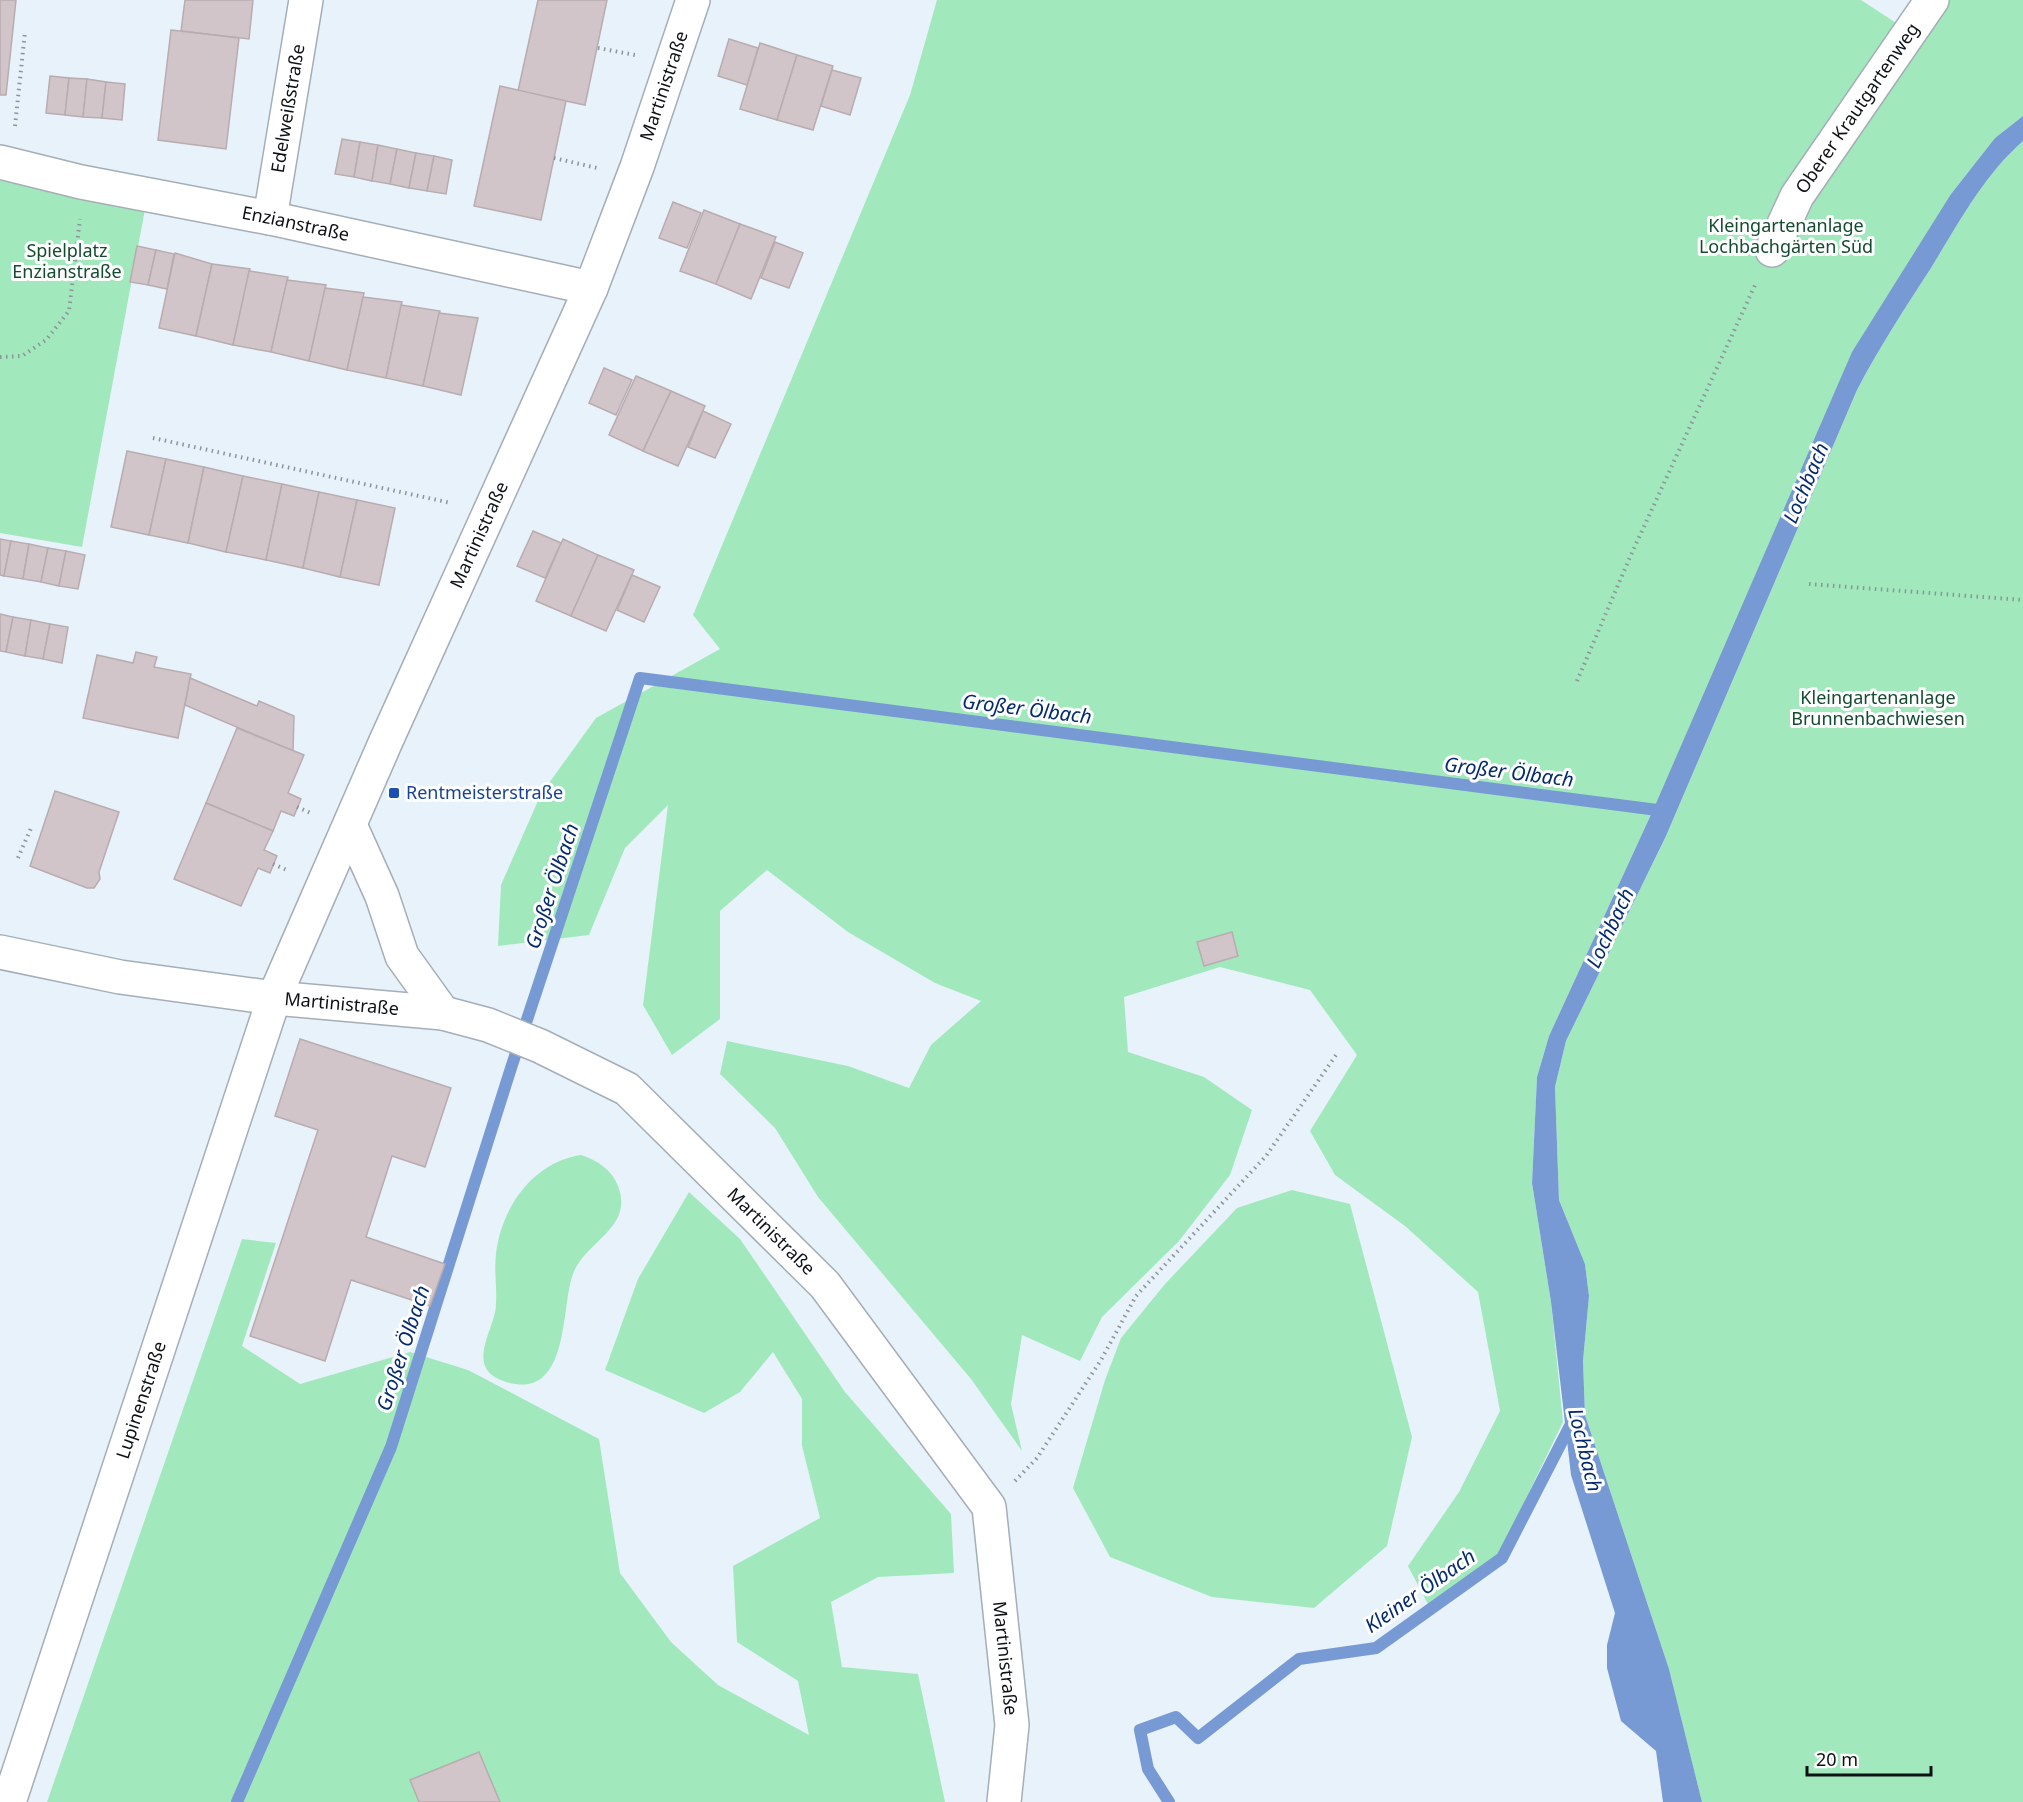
<svg xmlns="http://www.w3.org/2000/svg" width="2023" height="1802" font-family="'Noto Sans',sans-serif">
<style>
.green{fill:#a1e9bd}
.water{fill:#789ad4}
.lines{fill:none;stroke-linecap:round;stroke-linejoin:round}
.stream{stroke:#789ad4;stroke-width:12}
.building{fill:#d2c5c9;stroke:#b9acb0;stroke-width:1.5}
.minor-casing{stroke:#a5aeb7;stroke-width:36}
.path{stroke:#8d949a;stroke-width:4;stroke-dasharray:1.5 4.5;stroke-linecap:butt}
.minor{stroke:#fff;stroke-width:33}
.transit-dot{fill:#1a4fb4;stroke:#fefefe;stroke-width:2}
.labels{text-anchor:middle;stroke-width:6;stroke-linejoin:round;paint-order:stroke}
.street-label{font-size:18px;fill:#0e1114;stroke:#fefefe}
.park-label{font-size:18px;fill:#134b2f;stroke:#fefefe}
.transit-label{font-size:18px;fill:#164399;stroke:#fefefe;text-anchor:start}
.water-label{font-size:20px;font-style:italic;fill:#042a6e;stroke:#fefefe}
</style>
<rect width="100%" height="100%" fill="#e8f2fb"/>
<g class="green">
<path d="M937,0H1861L1910,32L1932,0H2023V116L1995,138L1951,194L1654,808L1549,1036L1537,1077L1532,1183L1551,1302L1563,1422L1499,1554L1429,1606L1408,1566L1459,1492L1500,1411L1478,1292L1405,1226L1335,1175L1310,1131L1357,1055L1310,990L1220,967L1124,997L1128,1052L1204,1077L1252,1110L1230,1175L1179,1241L1102,1317L1080,1361L1022,1335L1011,1404L1022,1451L971,1379L818,1197L775,1128L720,1074L727,1041L848,1066L909,1088L931,1045L981,1001L935,983L848,932L767,870L720,911V1019L672,1055L643,1005L668,805L625,848L589,935L498,946L501,885L541,794L596,718L720,649L693,615L910,95Z"/>
<path d="M2023,141V1802H1702L1669,1669L1585,1415L1583,1361L1589,1295L1585,1264L1559,1200L1555,1087L1566,1041L1666,836L1857,390C1879,348 1905,308 1931,268C1958,224 1984,175 2023,141Z"/>
<path d="M0,174L146,204L82,547L0,533Z"/>
<path d="M581,1155C597,1160 612,1170 618,1186C635,1229 582,1242 572,1277C561,1311 569,1401 506,1382C497,1379 489,1375 485,1366C478,1348 496,1322 496,1304C497,1287 494,1271 496,1254C501,1208 533,1162 581,1155Z"/>
<path d="M1292,1190L1350,1204L1412,1437L1387,1546L1314,1608L1212,1597L1110,1557L1073,1488L1105,1380L1121,1338L1165,1284L1237,1208Z"/>
<path d="M689,1192L740,1239L845,1392L951,1514L954,1573L878,1577L831,1602L842,1667L918,1674L945,1802H47L242,1239L276,1243L242,1346L300,1384L410,1352L468,1370L599,1439L620,1573L671,1642L718,1685L809,1735L798,1681L737,1642L733,1566L820,1518L802,1446V1399L773,1352L740,1392L704,1413L605,1370L638,1279Z"/>
</g>
<path class="water" d="M2023,116V141C1984,175 1958,224 1931,268C1905,308 1879,348 1857,390L1666,836L1566,1041L1555,1087L1559,1200L1585,1264L1589,1296L1583,1361L1585,1415L1669,1669L1702,1802H1663L1656,1751L1621,1721L1607,1668V1645L1615,1613L1571,1475L1551,1302L1532,1183L1537,1077L1549,1036L1654,808L1852,352L1951,194L1995,138Z"/>
<g class="lines">
<g class="stream">
<path d="M237,1802L391,1447L511,1068L640,678L1665,811"/>
<path d="M1169,1802L1148,1769L1140,1730L1176,1717L1198,1738L1299,1659L1376,1648L1502,1558L1572,1422"/>
</g>
</g>
<g class="building">
<path d="M0,0H16L6,95H0Z"/>
<path d="M185,0H253L249,39L181,31Z"/>
<path d="M538,0H607L585,105L518,91Z"/>
<path d="M171,30L239,38L226,149L158,140Z"/>
<path d="M729,39L758,48L747,85L718,76Z"/>
<path d="M760,43L797,55L777,120L740,109Z"/>
<path d="M797,55L833,66L813,130L777,120Z"/>
<path d="M832,70L861,78L850,115L821,106Z"/>
<path d="M50,76L69,78L65,115L46,113Z"/>
<path d="M69,78L87,79L83,117L65,115Z"/>
<path d="M87,79L106,82L102,118L83,117Z"/>
<path d="M106,82L125,84L122,120L102,118Z"/>
<path d="M500,86L566,101L541,220L474,206Z"/>
<path d="M342,139L360,142L354,177L335,174Z"/>
<path d="M360,142L378,145L372,181L354,177Z"/>
<path d="M378,145L397,149L390,184L372,181Z"/>
<path d="M397,149L416,153L409,188L390,184Z"/>
<path d="M416,153L434,156L427,191L409,188Z"/>
<path d="M434,156L452,160L446,194L427,191Z"/>
<path d="M673,202L701,213L687,248L659,238Z"/>
<path d="M704,210L740,224L716,284L680,271Z"/>
<path d="M740,224L776,237L751,299L716,284Z"/>
<path d="M775,242L803,253L789,288L761,278Z"/>
<path d="M137,246L156,250L148,285L130,282Z"/>
<path d="M156,250L174,254L167,289L148,285Z"/>
<path d="M175,253L212,264L196,336L159,328Z"/>
<path d="M212,264L250,269L233,345L196,336Z"/>
<path d="M249,271L288,277L271,352L233,345Z"/>
<path d="M287,280L326,285L309,361L271,352Z"/>
<path d="M325,288L364,293L347,370L309,361Z"/>
<path d="M363,297L402,302L386,378L347,370Z"/>
<path d="M401,305L440,311L423,386L386,378Z"/>
<path d="M439,313L478,318L461,395L423,386Z"/>
<path d="M604,368L632,380L616,415L589,403Z"/>
<path d="M636,376L671,391L643,451L609,435Z"/>
<path d="M671,391L705,406L678,466L643,451Z"/>
<path d="M703,411L731,424L715,458L688,447Z"/>
<path d="M127,451L166,459L149,535L111,527Z"/>
<path d="M166,459L204,467L188,543L149,535Z"/>
<path d="M204,467L243,476L226,552L188,543Z"/>
<path d="M243,476L282,484L266,560L226,552Z"/>
<path d="M282,484L319,492L303,568L266,560Z"/>
<path d="M319,492L357,500L340,577L303,568Z"/>
<path d="M357,500L395,508L379,585L340,577Z"/>
<path d="M533,531L561,543L545,578L517,566Z"/>
<path d="M0,539L11,541L4,576L0,575Z"/>
<path d="M563,539L598,555L571,616L536,601Z"/>
<path d="M11,541L29,544L23,579L4,576Z"/>
<path d="M29,544L48,548L41,582L23,579Z"/>
<path d="M48,548L66,551L59,586L41,582Z"/>
<path d="M66,551L85,555L78,589L59,586Z"/>
<path d="M598,555L634,570L606,631L571,616Z"/>
<path d="M632,575L660,587L644,622L617,610Z"/>
<path d="M0,614L13,617L6,652L0,651Z"/>
<path d="M13,617L31,620L25,656L6,652Z"/>
<path d="M31,620L50,624L43,659L25,656Z"/>
<path d="M50,624L68,627L62,663L43,659Z"/>
<path d="M136,652L157,657L154,667L191,674L178,738L83,718L97,655L133,663Z"/>
<path d="M190,678L257,706L259,701L294,716L293,751L185,705Z"/>
<path d="M237,728L304,755L288,793L301,799L294,816L281,811L273,831L206,803Z"/>
<path d="M55,791L119,812L99,872L100,879L94,888H87L30,866Z"/>
<path d="M206,803L273,831L264,850L277,856L270,873L258,868L241,906L174,879Z"/>
<path d="M1232,932L1238,956L1204,966L1197,942Z"/>
<path d="M300,1039L451,1088L425,1167L392,1156L366,1237L445,1264L430,1306L351,1280L325,1361L250,1336L318,1130L275,1116Z"/>
<path d="M479,1752L500,1802H419L410,1780Z"/>
</g>
<g class="lines">
<defs>
<g id="minor">
<path id="s1" d="M0,162L81,182L270,218L591,288"/>
<path id="s2" d="M270,218L306,0"/>
<path id="s3" d="M1772,250L1797,196L1932,0"/>
<path d="M350,825L382,896L402,956L443,1013"/>
<path id="s4" d="M0,952L120,977L274,998L443,1013L488,1025L540,1046L627,1089L825,1285L989,1507L1012,1725L1004,1802"/>
<path id="s5" d="M9,1802L274,998L386,741L591,288L637,167L693,0"/>
</g>
</defs>
<use href="#minor" class="minor-casing"/>
<g class="path">
<path d="M598,48L635,55"/>
<path d="M15,126L25,32"/>
<path d="M554,158L597,168"/>
<path d="M0,357L22,356L46,340L69,311L80,219"/>
<path d="M153,438L451,503"/>
<path d="M1809,584L2023,600"/>
<path d="M1577,681L1630,557L1756,283"/>
<path d="M297,807L313,814"/>
<path d="M18,858L32,826"/>
<path d="M273,864L289,871"/>
<path d="M1015,1481L1037,1458L1101,1360L1136,1296L1266,1156L1336,1055"/>
</g>
<use href="#minor" class="minor"/>
</g>
<rect class="transit-dot" x="388" y="787" width="12" height="12" rx="3"/>
<g class="labels">
<g class="street-label">
<text dy="6" stroke="none"><textPath href="#s5" startOffset="1839">Martinistraße</textPath></text>
<text dy="6" stroke="none"><textPath href="#s3" startOffset="166">Oberer Krautgartenweg</textPath></text>
<text dy="6" stroke="none"><textPath href="#s2" startOffset="111">Edelweißstraße</textPath></text>
<text dy="6" stroke="none"><textPath href="#s1" startOffset="302">Enzianstraße</textPath></text>
<text dy="6" stroke="none"><textPath href="#s5" startOffset="1353">Martinistraße</textPath></text>
<text dy="6" stroke="none"><textPath href="#s4" startOffset="346">Martinistraße</textPath></text>
<text dy="6" stroke="none"><textPath href="#s4" startOffset="850">Martinistraße</textPath></text>
<text dy="6" stroke="none"><textPath href="#s5" startOffset="423">Lupinenstraße</textPath></text>
<text dy="6" stroke="none"><textPath href="#s4" startOffset="1354">Martinistraße</textPath></text>
</g>
<g class="park-label">
<text x="1786" y="232">Kleingartenanlage<tspan x="1786" dy="21">Lochbachgärten Süd</tspan></text>
<text x="67" y="257">Spielplatz<tspan x="67" dy="21">Enzianstraße</tspan></text>
<text x="1878" y="704">Kleingartenanlage<tspan x="1878" dy="21">Brunnenbachwiesen</tspan></text>
</g>
<g class="transit-label">
<text x="406" y="799">Rentmeisterstraße</text>
</g>
<g class="water-label">
<text transform="translate(1806 483) rotate(-67)" y="7">Lochbach</text>
<text transform="translate(1027 709) rotate(7)" y="7">Großer Ölbach</text>
<text transform="translate(1509 772) rotate(7)" y="7">Großer Ölbach</text>
<text transform="translate(552 886) rotate(-72)" y="7">Großer Ölbach</text>
<text transform="translate(1610 928) rotate(-65)" y="7">Lochbach</text>
<text transform="translate(403 1348) rotate(-72)" y="7">Großer Ölbach</text>
<text transform="translate(1585 1450) rotate(76)" y="7">Lochbach</text>
<text transform="translate(1420 1591) rotate(-35)" y="7">Kleiner Ölbach</text>
</g>
</g>
<path d="M1807 1766v9h124v-9" fill="none" stroke="#0e1114" stroke-width="3"/>
<text x="1816" y="1766" font-size="18" fill="#0e1114" stroke="#fefefe" stroke-width="4.5" paint-order="stroke">20 m</text>
</svg>
